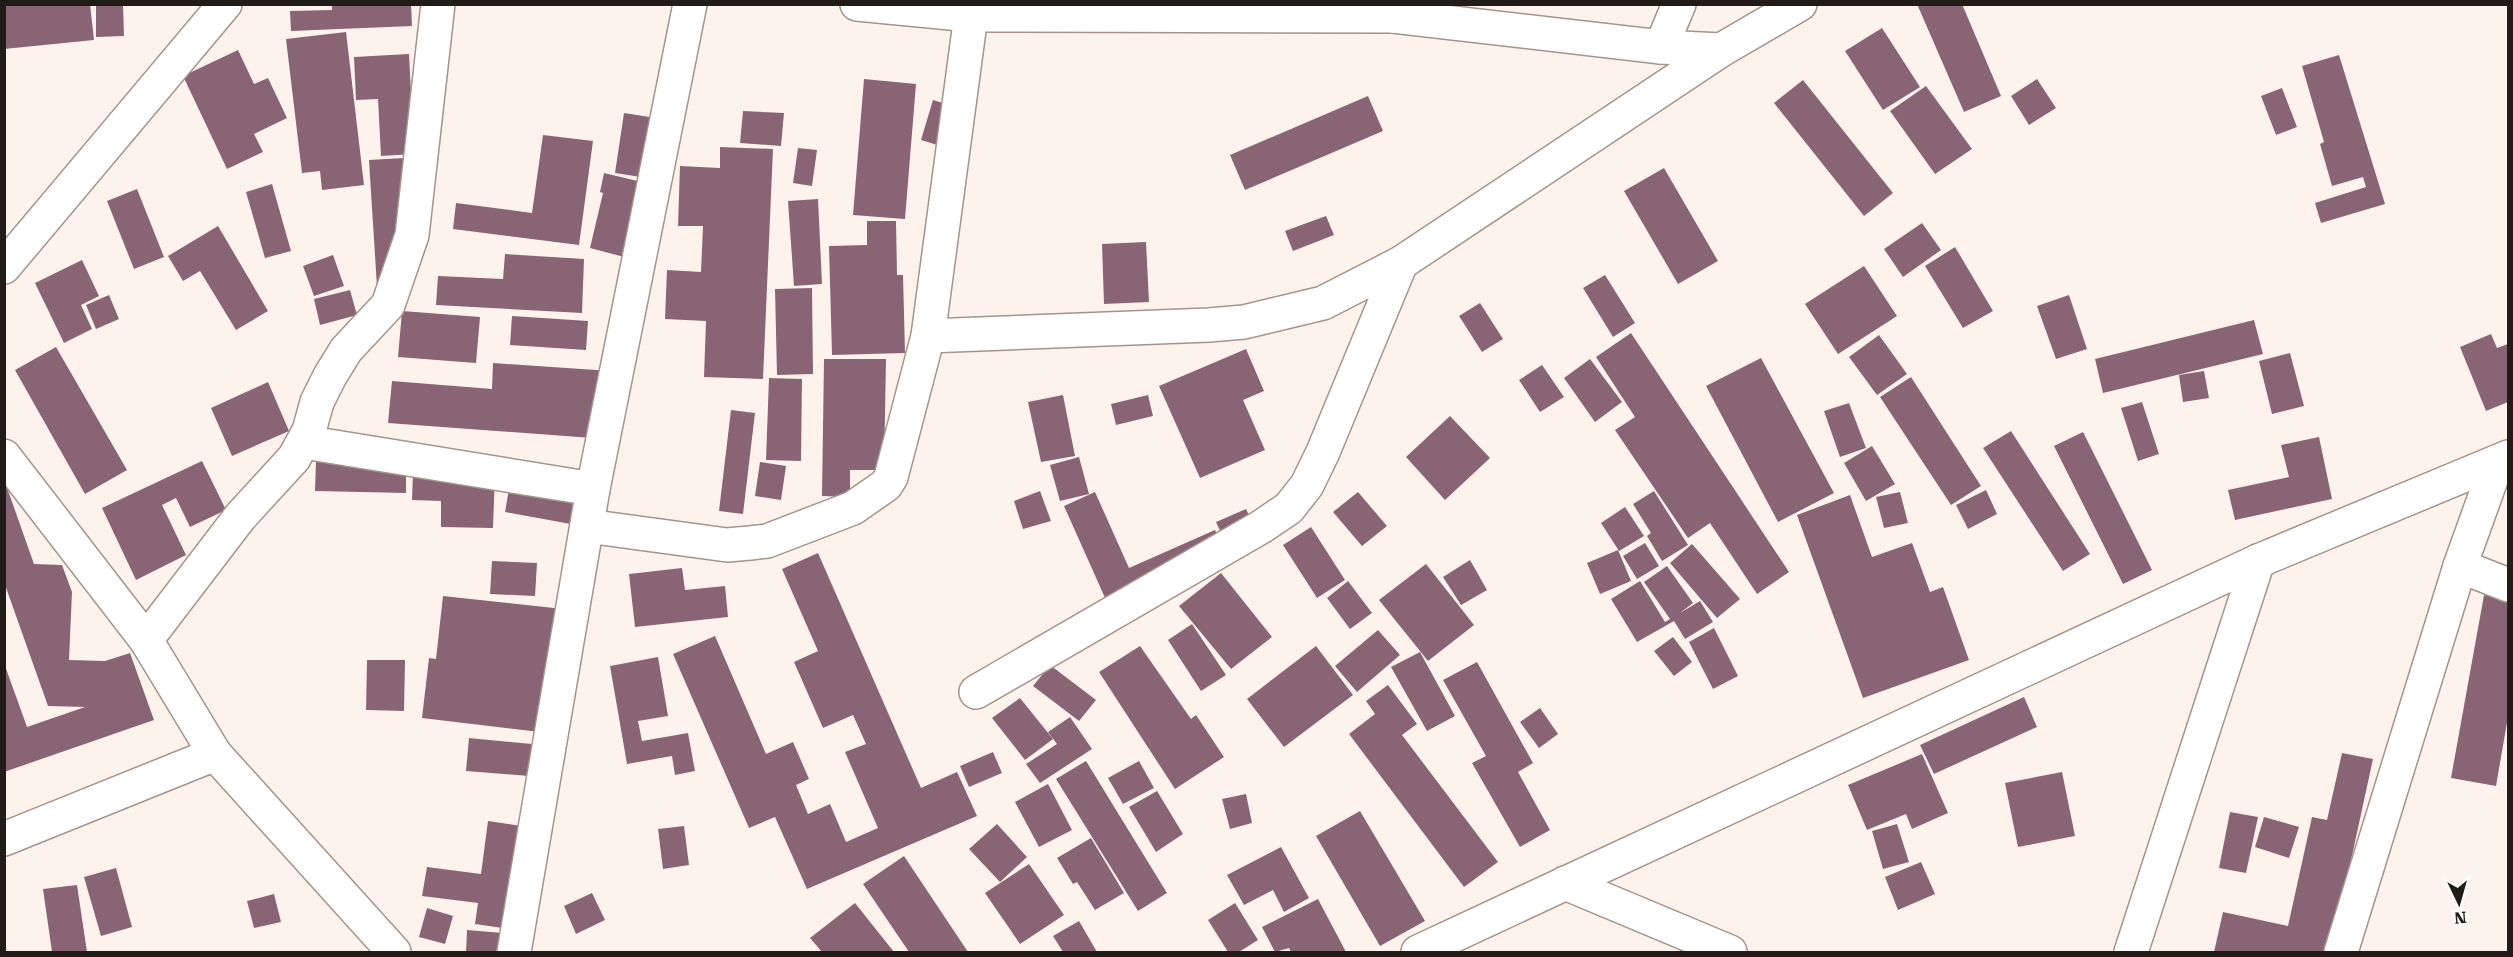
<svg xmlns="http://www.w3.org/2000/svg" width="2513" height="957" font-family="'Roboto Serif',serif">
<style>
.building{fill:#886475}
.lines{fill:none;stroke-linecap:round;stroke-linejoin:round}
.minor-casing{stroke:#a49489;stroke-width:36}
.minor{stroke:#fff;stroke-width:33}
</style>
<rect width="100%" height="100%" fill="#fef3ec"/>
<g class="building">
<path d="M4,4H90L94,40L4,49Z"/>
<path d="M123,4L124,36L96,37V5Z"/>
<path d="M332,4H411L412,26L291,31L290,11L332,10Z"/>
<path d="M1917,4H1962L2001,96L1964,112Z"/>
<path d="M1882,28L1920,87L1883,110L1845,51Z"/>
<path d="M346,32L364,185L322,190L320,171L302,173L286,39Z"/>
<path d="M238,50L254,84L268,78L287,118L254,134L263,152L227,169L183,76Z"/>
<path d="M409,54L414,154L381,156L378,99L356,100L354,57Z"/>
<path d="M2339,55L2385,204L2321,223L2315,203L2366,187L2363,177L2332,186L2320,144L2324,142L2302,66Z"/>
<path d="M864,79L916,84L905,219L853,215Z"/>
<path d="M2037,79L2056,108L2029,125L2011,96Z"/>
<path d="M1803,80L1893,193L1864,216L1774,103Z"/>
<path d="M1926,86L1972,149L1935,174L1890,111Z"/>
<path d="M2282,88L2297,127L2276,135L2261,96Z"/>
<path d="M1368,96L1383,131L1245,190L1230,155Z"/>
<path d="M933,100L956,107L944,147L921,140Z"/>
<path d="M743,111L784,113L781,146L740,143Z"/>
<path d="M624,113L656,118L647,178L615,173Z"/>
<path d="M543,135L593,141L579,245L453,229L456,203L532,213Z"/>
<path d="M720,147L773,149L763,379L704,377L706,321L665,319L667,270L701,272L703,226H678L680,166L720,168Z"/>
<path d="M798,148L817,150L812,186L793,183Z"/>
<path d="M404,158L412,284L377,287L369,160Z"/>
<path d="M1664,168L1718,261L1678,284L1624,191Z"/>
<path d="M604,173L646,183L628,258L590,248L603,193L600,192Z"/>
<path d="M272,184L291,251L265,258L246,192Z"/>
<path d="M137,189L164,257L134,269L107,201Z"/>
<path d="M818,199L822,284L794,286L788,201Z"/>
<path d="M1326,216L1334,235L1293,251L1285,231Z"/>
<path d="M867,221H896L897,275H903L905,353L832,355L829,246L867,245Z"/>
<path d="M1922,223L1941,250L1903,277L1884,249Z"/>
<path d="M218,226L268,311L236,330L200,271L183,281L168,256Z"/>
<path d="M1146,242L1149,302L1104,304L1102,244Z"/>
<path d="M1955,247L1993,311L1963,328L1925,266Z"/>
<path d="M505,254L584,259L582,313L436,305L438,276L503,279Z"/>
<path d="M333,255L344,286L314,296L303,266Z"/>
<path d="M82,260L99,296L81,305L92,329L64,343L35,283Z"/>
<path d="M1864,266L1897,316L1838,354L1805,304Z"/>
<path d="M1605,275L1635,323L1613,337L1583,288Z"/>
<path d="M812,288L813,374L777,375L775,289Z"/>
<path d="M350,290L357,315L320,325L314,299Z"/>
<path d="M109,295L119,319L96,329L86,305Z"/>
<path d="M2069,295L2087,349L2056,359L2037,306Z"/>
<path d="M1480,303L1503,339L1482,352L1459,316Z"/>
<path d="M402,311L480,317L476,363L398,357Z"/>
<path d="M512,316L588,321L586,350L510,345Z"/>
<path d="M2254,320L2263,354L2103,393L2095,359Z"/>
<path d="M1631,333L1789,572L1757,594L1710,523L1688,538L1615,430L1635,417L1596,357Z"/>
<path d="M2491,334L2497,348L2508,344V402L2486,411L2460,347Z"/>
<path d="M1879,335L1907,374L1877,395L1849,357Z"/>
<path d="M56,347L127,470L85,494L15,370Z"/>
<path d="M1246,349L1264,391L1243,400L1265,450L1200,478L1159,386Z"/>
<path d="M2290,353L2304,406L2272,414L2259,361Z"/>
<path d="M1761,358L1834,493L1778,522L1706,386Z"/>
<path d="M824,359H886L884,470H850V497L822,496Z"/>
<path d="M1590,359L1622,402L1595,422L1564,378Z"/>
<path d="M493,363L611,371L606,439L388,423L392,381L492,389Z"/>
<path d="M1542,365L1564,397L1540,412L1519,380Z"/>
<path d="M2204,371L2209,398L2183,402L2179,375Z"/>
<path d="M1911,377L1981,486L1951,505L1880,397Z"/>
<path d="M769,378L802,379L801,461L766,460Z"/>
<path d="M268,382L289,431L232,456L211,408Z"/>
<path d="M1063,395L1075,456L1041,462L1028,402Z"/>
<path d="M1148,395L1153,416L1116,425L1111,404Z"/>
<path d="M2142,402L2159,454L2138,461L2121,408Z"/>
<path d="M1849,403L1866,448L1840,457L1824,411Z"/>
<path d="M731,410L755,413L743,514L719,511Z"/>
<path d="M1450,416L1490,458L1445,500L1406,457Z"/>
<path d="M2011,431L2090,554L2063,571L1983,448Z"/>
<path d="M2083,432L2152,570L2123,584L2054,446Z"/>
<path d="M2319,437L2332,499L2235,520L2228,490L2289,477L2281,445Z"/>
<path d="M1872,446L1895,484L1866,501L1844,463Z"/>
<path d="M1079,457L1089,494L1060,501L1050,465Z"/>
<path d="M202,461L226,510L190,527L176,498L162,505L186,555L136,580L102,508Z"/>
<path d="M316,462L406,465V493L315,491Z"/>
<path d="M760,462L786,466L781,500L755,496Z"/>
<path d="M413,473L495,475L493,528L441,527V501L412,500Z"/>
<path d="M5,482L34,564L62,565L72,592L69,660L105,661L130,653L154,720L4,772V663L27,727L85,707L48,706L4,582Z"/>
<path d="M510,483L592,497L587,527L505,512Z"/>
<path d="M1986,490L1997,514L1968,529L1956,505Z"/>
<path d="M1040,491L1051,521L1023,529L1014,501Z"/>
<path d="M1654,491L1688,545L1662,561L1647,536L1651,533L1633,504Z"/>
<path d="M1095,492L1129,568L1215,530L1227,557L1110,609L1064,506Z"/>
<path d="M1358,492L1387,526L1362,546L1333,512Z"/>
<path d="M1900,492L1908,523L1884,528L1876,497Z"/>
<path d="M1850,495L1872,557L1912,543L1930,592L1943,587L1969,660L1863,698L1797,515Z"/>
<path d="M1625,507L1644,536L1619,551L1601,523Z"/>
<path d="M1246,509L1258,534L1228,548L1216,522Z"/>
<path d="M1311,527L1345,580L1317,598L1283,545Z"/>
<path d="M1645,543L1659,566L1637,579L1623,556Z"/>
<path d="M1692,544L1740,599L1717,618L1670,563Z"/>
<path d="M1618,550L1631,581L1600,594L1587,563Z"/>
<path d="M818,553L921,788L957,772L977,816L807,889L775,817L749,828L673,654L715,636L766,754L793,742L809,779L796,785L808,814L830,804L846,842L878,828L845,752L866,744L853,715L823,728L794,662L818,651L782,569Z"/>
<path d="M1470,560L1487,590L1461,605L1443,577Z"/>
<path d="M492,561L537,563L535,596L490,594Z"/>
<path d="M1426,564L1474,625L1428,661L1379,600Z"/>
<path d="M1667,566L1693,603L1680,613L1700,601L1713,622L1685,639L1674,621L1637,642L1611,599L1640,581L1665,622L1670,619L1644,582Z"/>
<path d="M682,568L685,590L725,586L728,617L635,627L629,574Z"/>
<path d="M1221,573L1272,637L1231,669L1179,606Z"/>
<path d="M1348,581L1372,613L1350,629L1327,598Z"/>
<path d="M2484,595L2508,599V717L2496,786L2451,778Z"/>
<path d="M443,596L563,609L548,733L422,718L429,658L436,659Z"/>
<path d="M1192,624L1226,675L1201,691L1168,640Z"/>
<path d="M1714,628L1738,676L1713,689L1689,642Z"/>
<path d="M1378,630L1400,655L1357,692L1335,666Z"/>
<path d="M1673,637L1692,662L1674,676L1654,651Z"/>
<path d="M1140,646L1191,719L1196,715L1224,757L1175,789L1099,672Z"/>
<path d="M1316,646L1353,695L1284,747L1247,699Z"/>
<path d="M1420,652L1455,716L1427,731L1391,667Z"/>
<path d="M658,657L668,716L638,721L642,741L688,733L695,771L675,775L672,756L627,764L610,666Z"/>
<path d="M367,660H405L404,711L366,710Z"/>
<path d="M1477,662L1533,763L1518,772L1550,830L1520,847L1472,763L1486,756L1443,680Z"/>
<path d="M1050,665L1096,700L1079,721L1033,686Z"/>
<path d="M1388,685L1417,724L1402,735L1498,862L1464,887L1349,734L1375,714L1366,701Z"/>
<path d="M2024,697L2037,727L1934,774L1920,745Z"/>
<path d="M1020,698L1053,739L1025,760L992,718Z"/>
<path d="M1540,708L1558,734L1539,748L1520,722Z"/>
<path d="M1070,717L1092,749L1040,783L1026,764L1057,744L1048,732Z"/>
<path d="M469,738L532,744L529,776L466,771Z"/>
<path d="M993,752L1002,773L969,787L960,766Z"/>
<path d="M2342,753L2373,759L2331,952H2214L2223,912L2288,926L2312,817L2327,820Z"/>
<path d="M1922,754L1948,813L1912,829L1906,814L1867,830L1848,785Z"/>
<path d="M1086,761L1167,893L1138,911L1056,779Z"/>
<path d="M1139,761L1154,788L1123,804L1108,778Z"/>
<path d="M2062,772L2075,836L2018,847L2005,783Z"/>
<path d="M1048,784L1072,830L1039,847L1015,802Z"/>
<path d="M1157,791L1183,834L1156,852L1129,807Z"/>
<path d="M1246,794L1252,823L1230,829L1222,799Z"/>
<path d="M1360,811L1425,921L1380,946L1316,836Z"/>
<path d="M2230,812L2258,817L2246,873L2219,868Z"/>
<path d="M2264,817L2299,827L2289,858L2255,847Z"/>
<path d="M488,821L522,826L509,929L475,924L478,903L422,896L427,867L481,874Z"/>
<path d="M997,824L1027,857L1000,882L969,849Z"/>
<path d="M1897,824L1909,862L1883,869L1872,831Z"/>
<path d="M684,826L689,865L663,869L658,829Z"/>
<path d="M1091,838L1124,893L1095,910L1077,882L1073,884L1057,858Z"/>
<path d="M1281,847L1309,898L1284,912L1273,890L1244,905L1227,875Z"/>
<path d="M904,856L968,952H909L863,884Z"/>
<path d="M1921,862L1935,894L1898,910L1885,877Z"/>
<path d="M1029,864L1064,915L1020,944L985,893Z"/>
<path d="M116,868L132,927L101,936L84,877Z"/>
<path d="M77,885L87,952H52L43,889Z"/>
<path d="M592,893L605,920L576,934L564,906Z"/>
<path d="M274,894L281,922L254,928L247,901Z"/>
<path d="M1318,899L1346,952H1291L1289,948L1275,952L1262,927Z"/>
<path d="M855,903L894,952H822L810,938Z"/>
<path d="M1235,903L1258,940L1239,952H1228L1208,920Z"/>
<path d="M427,908L453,916L445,944L419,937Z"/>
<path d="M1079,921L1097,952H1063L1053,936Z"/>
<path d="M467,930L503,933L502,952H466Z"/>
</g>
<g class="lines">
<defs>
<g id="minor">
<path d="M857,4L971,15L928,336L1209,325L1244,322L1323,303L1401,263L1721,50L1800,4"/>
<path d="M971,15L1393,16L1395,4"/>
<path d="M1393,16L1661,47L1721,50"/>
<path d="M1661,47L1679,4"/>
<path d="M4,267L225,4"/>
<path d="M304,442L593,489"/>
<path d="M4,456L146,640L215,754L394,952"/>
<path d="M587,526L727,545L750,543L767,541L853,508L886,485L891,477L928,336"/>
<path d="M2460,566L2508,585"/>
<path d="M146,640L240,517L294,458L309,431L317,402L330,376L346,350L388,305L412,235L438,4"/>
<path d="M976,692L1261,527L1289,508L1307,485L1323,452L1401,263"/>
<path d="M4,839L215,754"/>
<path d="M1565,883L1730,952"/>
<path d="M514,952L593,489L690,4"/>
<path d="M1418,952L2258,561L2508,457"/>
<path d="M2131,952L2258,561"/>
<path d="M2341,952L2460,566L2497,463"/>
</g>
</defs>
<use href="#minor" class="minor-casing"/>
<use href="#minor" class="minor"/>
</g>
<rect width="2513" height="957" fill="none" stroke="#221c18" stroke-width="12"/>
<g transform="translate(2459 903) rotate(175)" stroke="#ffffff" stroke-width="4.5" paint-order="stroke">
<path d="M0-4.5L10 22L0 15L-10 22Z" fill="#221c18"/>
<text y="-9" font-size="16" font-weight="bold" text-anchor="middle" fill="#221c18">N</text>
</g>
</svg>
